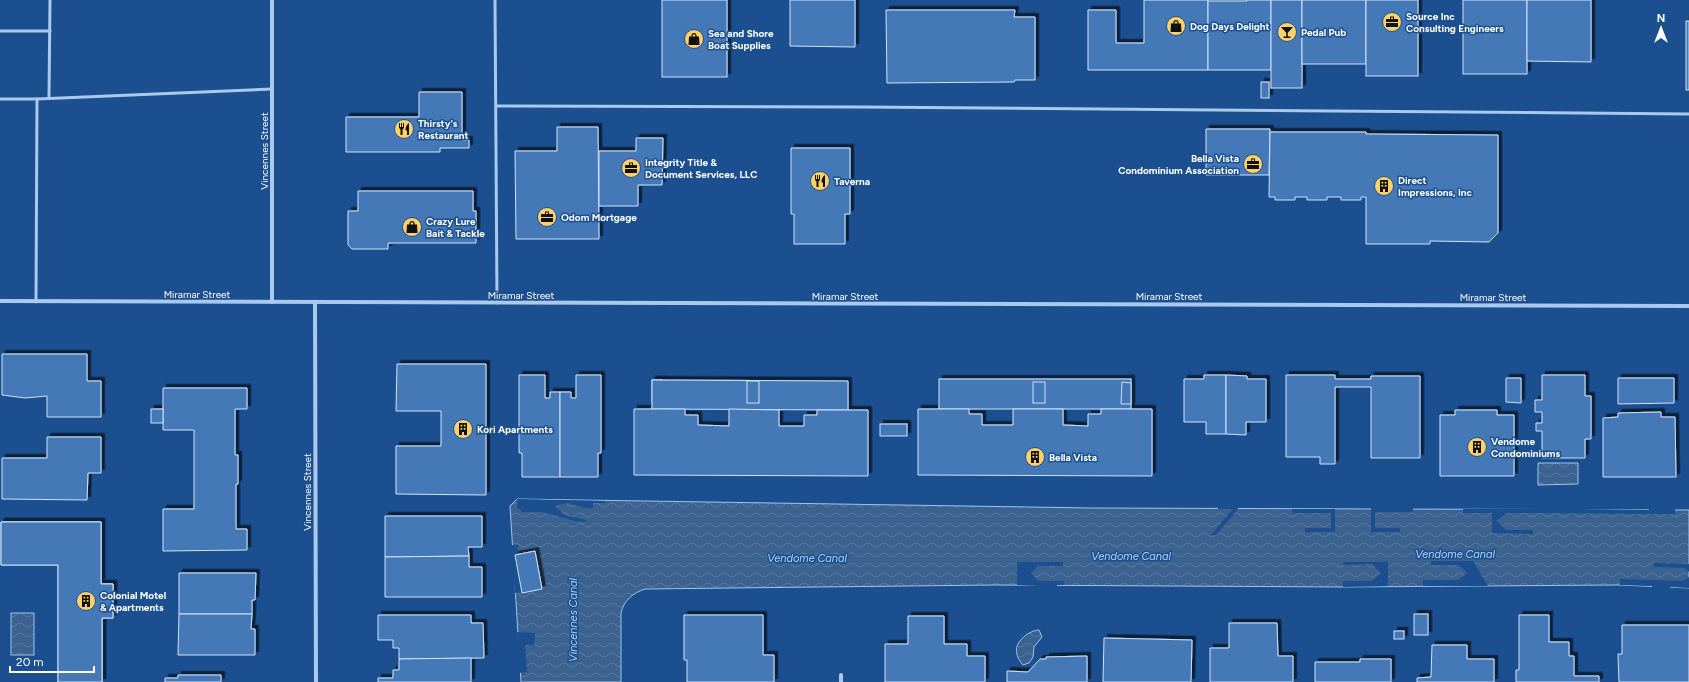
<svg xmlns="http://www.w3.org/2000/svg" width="1689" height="682" font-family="Figtree,sans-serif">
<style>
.water{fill:url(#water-waves);stroke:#9cc4f0}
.pier{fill:#1b4f8f}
.building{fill:#4478b7;stroke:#cfe3fa;filter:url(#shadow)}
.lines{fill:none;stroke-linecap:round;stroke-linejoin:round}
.service{stroke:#a9c9ee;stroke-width:3}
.minor{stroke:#a9c9ee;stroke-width:4}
.labels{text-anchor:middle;stroke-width:3;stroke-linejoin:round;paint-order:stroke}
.poi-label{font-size:10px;font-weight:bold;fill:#fff;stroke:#1b4f8f;text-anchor:start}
.street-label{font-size:10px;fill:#fff;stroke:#1b4f8f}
.water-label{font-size:11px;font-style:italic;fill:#b5d3f5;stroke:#1b4f8f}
</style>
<defs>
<pattern id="water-waves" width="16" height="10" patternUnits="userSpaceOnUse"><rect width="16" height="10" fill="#3c6290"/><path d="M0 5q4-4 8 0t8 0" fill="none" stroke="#597aa1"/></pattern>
<filter id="shadow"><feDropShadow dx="3.5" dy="-3.5" stdDeviation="0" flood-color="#0009"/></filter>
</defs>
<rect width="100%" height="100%" fill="#1b4f8f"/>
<g class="water">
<path d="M1538,463H1578V484L1538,485Z"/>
<path d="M517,499L1091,508L1689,510V588L1618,585L1343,587L994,585L645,589C633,593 624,600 621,613V682H521L510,506Z"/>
<rect x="11" y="613" width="23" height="42"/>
<path d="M1039,630L1042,637L1034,647L1033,657L1029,663L1023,665C1021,663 1017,657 1017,654C1013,642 1030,630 1039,630Z"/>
</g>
<g class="pier">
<path d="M517,499L605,501V503H593V508H586L568,503L555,506L564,515L586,520V522L575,521L542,512H522L517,507Z"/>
<path d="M1218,507H1238V509L1216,535H1211L1233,509H1218Z"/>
<path d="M1558,507H1579V509L1649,510V508H1675V514L1507,513L1496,521L1506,530H1533V534L1492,533V513H1463V509H1558Z"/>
<path d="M1371,508H1413V512H1375V528H1400V532H1371Z"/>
<path d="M1292,509H1335V532H1305V528H1331V513H1292Z"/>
<path d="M510,545H518V558L524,592L515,593Z"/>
<path d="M1431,561H1473L1488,586H1423V580H1458L1468,573L1458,565H1431Z"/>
<path d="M1017,562H1063V566H1038L1031,573L1038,581H1064V585H1057V587L1017,585Z"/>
<path d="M1343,562H1388V586L1343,587V581H1372L1381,573L1372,564L1343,565Z"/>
<path d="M1654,563L1689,564V572L1685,568L1653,567Z"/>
<path d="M1689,577V588L1670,587V589L1652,588V586L1620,585V579L1684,581Z"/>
<path d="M517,632L535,633L534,645H525L527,672L518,673Z"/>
</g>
<g class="building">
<rect x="662" y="0" width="65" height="77"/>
<path d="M790,0H855V47L790,46Z"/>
<path d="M1144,0H1208V70H1088V10H1116V43H1144Z"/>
<path d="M1247,0H1271V70H1208V1H1247Z"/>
<rect x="1271" y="0" width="31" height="88"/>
<rect x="1302" y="0" width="64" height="64"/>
<rect x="1366" y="0" width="52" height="76"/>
<rect x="1463" y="0" width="64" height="74"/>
<path d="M1527,0H1591V62L1527,61Z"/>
<path d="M886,10H1015L1014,17H1035V80H1015L1014,82L887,83Z"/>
<rect x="1686" y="21" width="3" height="69"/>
<rect x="1261" y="82" width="8" height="16"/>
<path d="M419,92H462V140H469V148H440V152H346V117H419Z"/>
<path d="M557,127H598L599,239H516L515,151H557Z"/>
<path d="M1206,129H1270L1269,175H1206Z"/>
<path d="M1270,132H1366V134L1498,135V233L1489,242L1430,241V244H1366V197H1361V200H1341V197H1327V200H1307V197H1295V200H1275V197H1269Z"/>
<path d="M636,138H663L662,185H638V206H599V151H636Z"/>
<path d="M791,148H850V214H845V244H794V214H791Z"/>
<path d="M358,191H473V211H476V243H388V249H352L348,245V211H358Z"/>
<path d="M2,354H87V381H101V417H47V396L25,398L2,395Z"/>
<path d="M397,364H486V495L396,494V446H441V411H396Z"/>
<path d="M519,375H545V398H550V392H560V477H522V453H519Z"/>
<path d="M576,375H601V453H598V477H560V392H571V398H576Z"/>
<path d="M1204,375H1226V434H1206V422H1184V379H1204Z"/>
<path d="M1226,375L1247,376V379H1266V422H1246V435L1226,434Z"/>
<path d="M1286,375H1335V379H1371V376H1420V458H1371V387H1335V464H1320V457H1286Z"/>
<path d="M1542,375H1585V396H1591V439H1585V458H1542V431H1536V423H1542V412H1535V400H1542Z"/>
<path d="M1506,378H1521V403L1506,402Z"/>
<path d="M1618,378H1674V403L1618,404Z"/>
<rect x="939" y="379" width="192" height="30"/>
<rect x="652" y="380" width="10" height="22"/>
<path d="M652,380L848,381V410L652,409Z"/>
<rect x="747" y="381" width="12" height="22"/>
<rect x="1033" y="382" width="12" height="21"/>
<path d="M1122,382L1131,383V404H1121Z"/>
<path d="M163,388H247V409H235V455H238V484H236V529H247V550L163,551V509H194V430H163Z"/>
<rect x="151" y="409" width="12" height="14"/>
<path d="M634,409H685V415H698V425L729,426V409L779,410V426H804V415H817V410H868V476L634,475Z"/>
<path d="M918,409H969V414H982V425H1013V409H1063V425L1088,426V414H1101V409H1152V476L918,475Z"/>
<path d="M1455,410H1497V415H1514V476H1440V415H1455Z"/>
<path d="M1661,412V417H1675L1676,477H1603V418L1618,417V413Z"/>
<rect x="880" y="424" width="27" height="12"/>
<path d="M47,437H101V473H88L87,500L2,499V458H47Z"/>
<path d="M385,516H482V547H468L469,556L385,557Z"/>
<path d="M1,522H101V584H113V618H102V682H58V565H1Z"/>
<path d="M1,522H101V584H113V618H102V682H58V565H1Z"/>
<path d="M535,551L542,589L522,593L515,555Z"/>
<path d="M469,556V567H482V597H385V557Z"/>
<path d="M179,573H256L255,600H252V614H179Z"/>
<path d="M179,614H252L251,629H255V655H178Z"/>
<rect x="1414" y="614" width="14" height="21"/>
<path d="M378,615H471V623H483L484,658L399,659V648H393V640H378Z"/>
<path d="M684,615H763V655H774V682H687V660H684Z"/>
<path d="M1519,615H1549V642H1569V656H1574V676H1599V682H1516V670H1519Z"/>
<path d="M908,616H944V644H967V656H985V682H885V644H908Z"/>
<path d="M1229,623H1277L1278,656H1293V682H1210V648H1229Z"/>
<path d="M1622,625H1689V682H1619L1618,654H1622Z"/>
<rect x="1394" y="631" width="10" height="8"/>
<path d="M1104,638L1192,640L1191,682H1103Z"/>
<path d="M1432,645H1467V659H1494V682H1417V678L1431,677Z"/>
<path d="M1087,656V682H1007V671L1028,672L1040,659H1046V657Z"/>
<path d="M471,658V682H378V678H393V670H399V659Z"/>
<path d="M1360,659H1391V682H1315V662H1360Z"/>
<path d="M178,675H221V682H165V678H178Z"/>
</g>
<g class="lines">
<g class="service">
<path d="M495,0L497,303"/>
<path d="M0,31H50"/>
<path d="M49,97L50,0"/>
<path d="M0,99H37L272,89"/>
<path d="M496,106L861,107L1689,114"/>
<path d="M36,302L37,99"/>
</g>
<g class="minor">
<path d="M272,0V302"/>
<path d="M0,301L1689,306"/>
<path d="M315,302L316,682"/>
<path d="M841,675V682"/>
</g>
</g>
<defs>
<symbol id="office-disc" viewBox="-11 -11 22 22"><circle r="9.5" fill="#ffd166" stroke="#1b4f8f"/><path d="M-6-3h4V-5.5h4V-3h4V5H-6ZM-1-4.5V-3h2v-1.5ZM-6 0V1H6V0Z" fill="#111"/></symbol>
<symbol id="shop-disc" viewBox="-11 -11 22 22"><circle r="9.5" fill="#ffd166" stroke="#1b4f8f"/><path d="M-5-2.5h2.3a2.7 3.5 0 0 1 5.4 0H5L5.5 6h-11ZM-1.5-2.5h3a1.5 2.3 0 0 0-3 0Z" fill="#111"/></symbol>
<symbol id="bar-disc" viewBox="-11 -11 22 22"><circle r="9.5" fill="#ffd166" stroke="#1b4f8f"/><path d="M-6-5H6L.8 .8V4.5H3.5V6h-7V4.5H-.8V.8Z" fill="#111"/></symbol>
<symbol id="restaurant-disc" viewBox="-11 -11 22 22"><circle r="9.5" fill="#ffd166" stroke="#1b4f8f"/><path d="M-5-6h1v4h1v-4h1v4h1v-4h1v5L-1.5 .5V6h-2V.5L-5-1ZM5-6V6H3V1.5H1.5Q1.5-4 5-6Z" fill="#111"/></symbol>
<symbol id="building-disc" viewBox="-11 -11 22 22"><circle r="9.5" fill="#ffd166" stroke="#1b4f8f"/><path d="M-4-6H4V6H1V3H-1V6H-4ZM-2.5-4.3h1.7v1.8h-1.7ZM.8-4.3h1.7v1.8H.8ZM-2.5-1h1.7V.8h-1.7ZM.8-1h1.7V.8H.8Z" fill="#111"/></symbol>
</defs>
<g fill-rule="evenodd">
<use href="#office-disc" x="1381" y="11" width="22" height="22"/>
<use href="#shop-disc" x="1165" y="15" width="22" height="22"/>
<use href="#bar-disc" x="1276" y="21" width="22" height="22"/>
<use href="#shop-disc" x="683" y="28" width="22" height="22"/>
<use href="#restaurant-disc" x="393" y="118" width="22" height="22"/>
<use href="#office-disc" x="1242" y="153" width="22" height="22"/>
<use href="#office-disc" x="620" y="157" width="22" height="22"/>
<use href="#restaurant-disc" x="809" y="170" width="22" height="22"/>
<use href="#building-disc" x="1373" y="175" width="22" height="22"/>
<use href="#office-disc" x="536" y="206" width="22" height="22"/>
<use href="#shop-disc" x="401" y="216" width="22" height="22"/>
<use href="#building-disc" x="452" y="418" width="22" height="22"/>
<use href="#building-disc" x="1466" y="436" width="22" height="22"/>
<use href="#building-disc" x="1024" y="446" width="22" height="22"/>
<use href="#building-disc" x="75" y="590" width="22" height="22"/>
</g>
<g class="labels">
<g class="poi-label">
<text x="1406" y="20">Source Inc<tspan x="1406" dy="12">Consulting Engineers</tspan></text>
<text x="1190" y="30">Dog Days Delight</text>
<text x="1301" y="36">Pedal Pub</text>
<text x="708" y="37">Sea and Shore<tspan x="708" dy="12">Boat Supplies</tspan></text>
<text x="418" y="127">Thirsty's<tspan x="418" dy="12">Restaurant</tspan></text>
<text x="1239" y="162" text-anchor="end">Bella Vista<tspan x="1239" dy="12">Condominium Association</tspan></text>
<text x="645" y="166">Integrity Title &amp;<tspan x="645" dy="12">Document Services, LLC</tspan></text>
<text x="1398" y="184">Direct<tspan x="1398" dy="12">Impressions, Inc</tspan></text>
<text x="834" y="185">Taverna</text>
<text x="561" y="221">Odom Mortgage</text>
<text x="426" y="225">Crazy Lure<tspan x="426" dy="12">Bait &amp; Tackle</tspan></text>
<text x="477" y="433">Kori Apartments</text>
<text x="1491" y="445">Vendome<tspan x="1491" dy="12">Condominiums</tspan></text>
<text x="1049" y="461">Bella Vista</text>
<text x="100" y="599">Colonial Motel<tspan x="100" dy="12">&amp; Apartments</tspan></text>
</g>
<g class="street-label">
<text transform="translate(264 151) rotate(-90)" y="4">Vincennes Street</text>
<text x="197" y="298">Miramar Street</text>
<text x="521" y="299">Miramar Street</text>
<text x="845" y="300">Miramar Street</text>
<text x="1169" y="300">Miramar Street</text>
<text x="1493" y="301">Miramar Street</text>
<text transform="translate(307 492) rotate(-90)" y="4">Vincennes Street</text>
</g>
<g class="water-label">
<text x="1455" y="558">Vendome Canal</text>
<text x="1131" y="560">Vendome Canal</text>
<text x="807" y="562">Vendome Canal</text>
<text transform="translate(573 620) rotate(-90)" y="4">Vincennes Canal</text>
</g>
</g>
<g transform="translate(1661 28)" stroke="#1b4f8f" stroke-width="3" paint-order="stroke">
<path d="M0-3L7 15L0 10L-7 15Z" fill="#ffffff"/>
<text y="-6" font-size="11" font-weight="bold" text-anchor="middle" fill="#ffffff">N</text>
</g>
<path d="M10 666v6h84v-6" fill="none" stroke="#ffffff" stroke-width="2"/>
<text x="16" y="666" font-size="12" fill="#ffffff" stroke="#1b4f8f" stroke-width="3" paint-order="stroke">20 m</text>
</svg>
